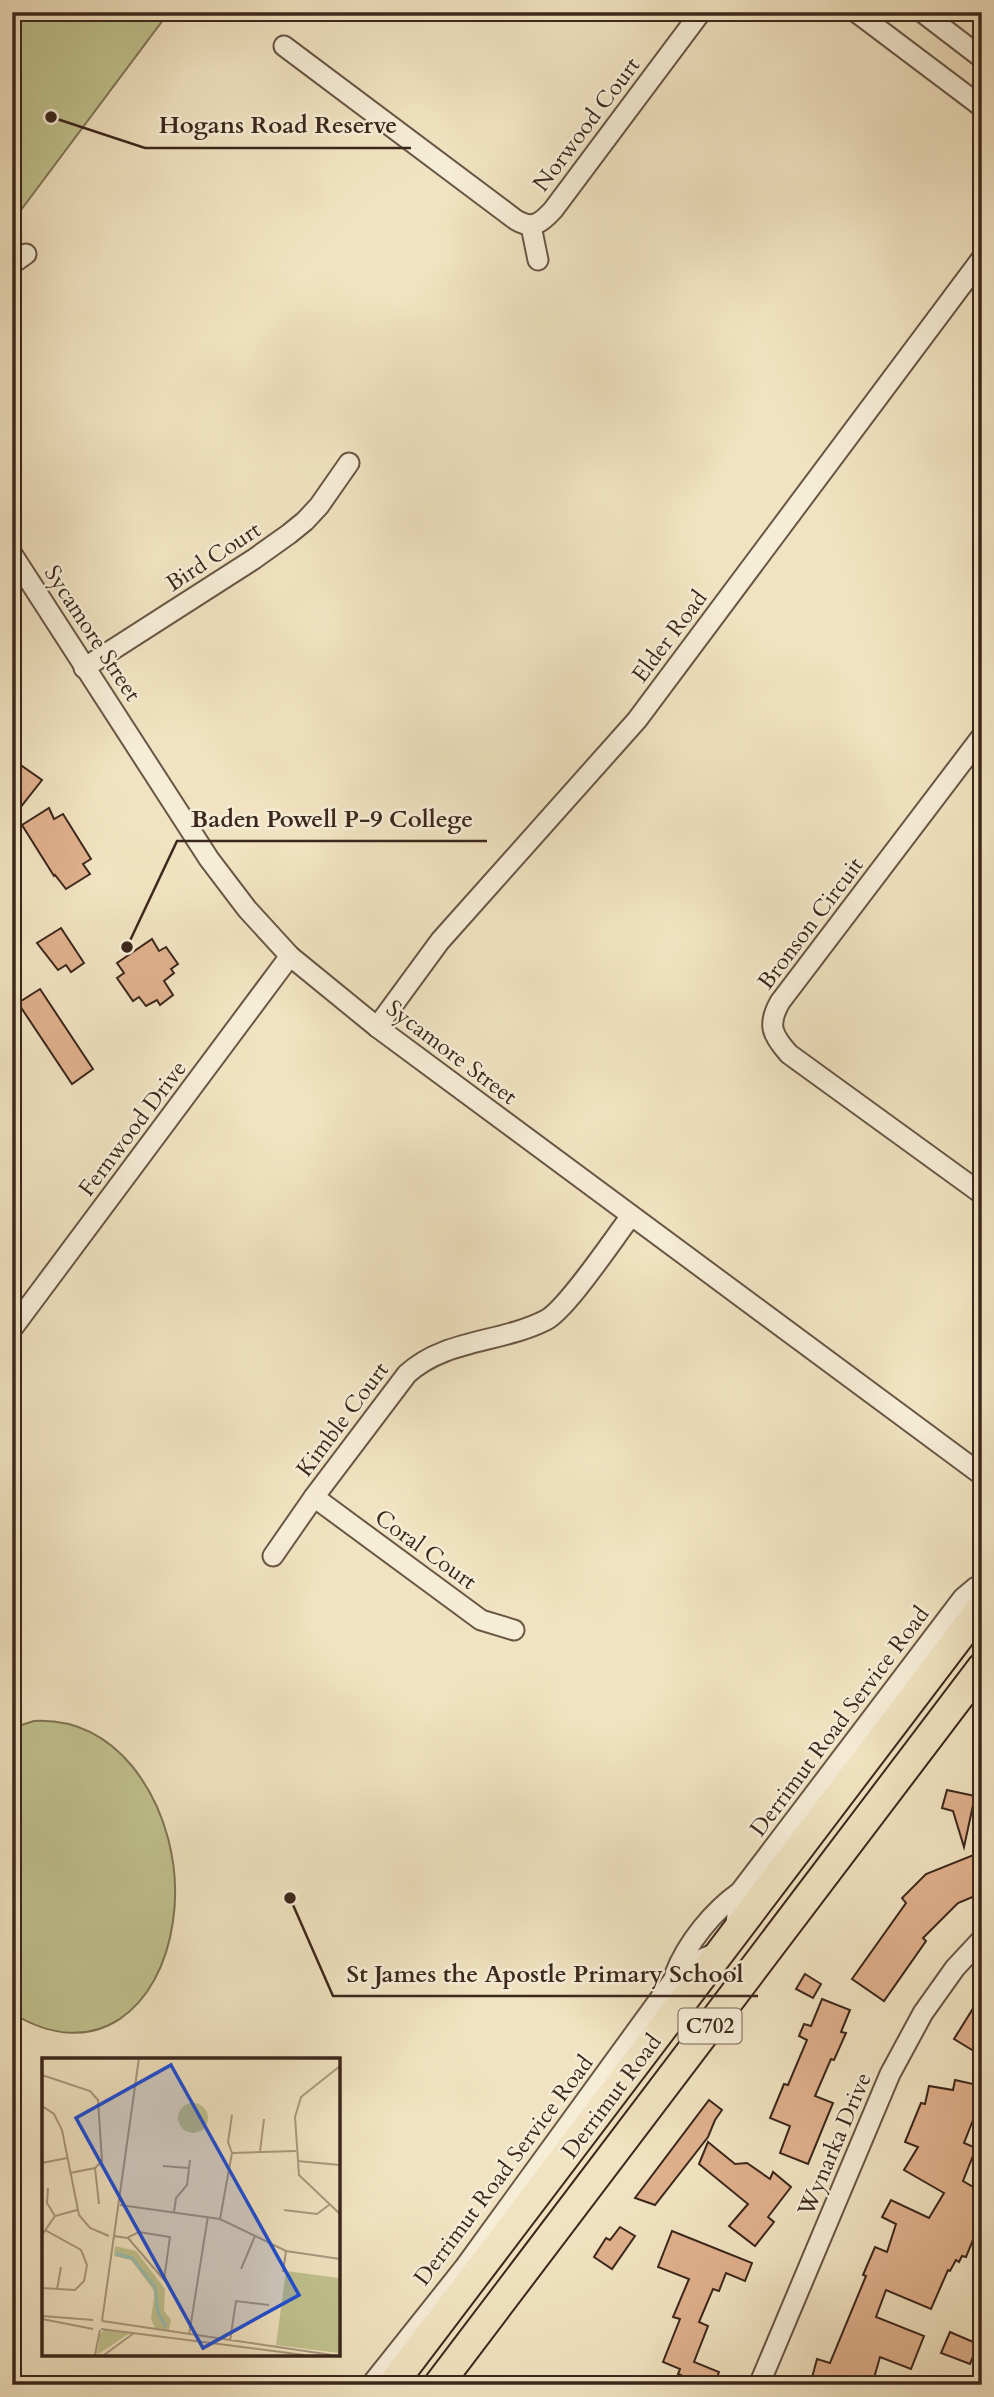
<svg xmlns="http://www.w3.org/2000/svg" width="994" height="2397" font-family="Cardo,serif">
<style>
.green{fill:#c0c28e;stroke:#7e7455;stroke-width:2}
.building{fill:#e0b18d;stroke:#3c271c;stroke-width:2}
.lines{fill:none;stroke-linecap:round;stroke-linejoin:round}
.minor-casing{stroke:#695645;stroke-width:23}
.highway-casing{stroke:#3c271c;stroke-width:32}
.minor{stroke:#f6edd7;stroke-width:19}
.highway{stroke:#f1e3c1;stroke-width:28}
.labels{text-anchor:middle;stroke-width:5;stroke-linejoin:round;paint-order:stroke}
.shield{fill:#f6edd7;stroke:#746254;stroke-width:2}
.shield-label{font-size:21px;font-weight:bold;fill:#3c271c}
.street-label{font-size:23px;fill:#3c271c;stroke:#f6edd7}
.inset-river{fill:none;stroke:#9bbeae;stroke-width:3.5}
.inset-road{fill:none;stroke:#a9987f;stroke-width:2}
.view{fill:#1d4ed8;fill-opacity:0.15;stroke:#1d4ed8;stroke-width:3.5}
.inset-edge{fill:none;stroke:#3c271c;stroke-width:3.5}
.leader{fill:none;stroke:#3c271c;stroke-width:2.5}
.callout-dot{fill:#3c271c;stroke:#f6edd7;stroke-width:2.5}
.callout-label{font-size:24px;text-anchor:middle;font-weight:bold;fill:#3c271c;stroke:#f6edd7;stroke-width:5;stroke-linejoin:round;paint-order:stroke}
</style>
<rect width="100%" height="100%" fill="#f1e3c1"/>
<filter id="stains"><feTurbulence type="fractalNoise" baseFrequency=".00286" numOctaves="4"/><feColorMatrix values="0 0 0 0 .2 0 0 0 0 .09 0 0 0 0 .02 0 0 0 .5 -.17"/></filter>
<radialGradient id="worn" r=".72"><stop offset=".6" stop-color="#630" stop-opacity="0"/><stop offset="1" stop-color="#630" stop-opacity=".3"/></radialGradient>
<g class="green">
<path d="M12,12H169L12,222Z"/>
<path d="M34,1721C74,1719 106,1735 132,1766C166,1808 181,1867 173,1921C161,2008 96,2065 12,2013V1728Z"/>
</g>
<g class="building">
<path d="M12,759L42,780L12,818Z"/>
<path d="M49,808L54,819L63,814L91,859L83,864L90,874L66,889L55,875L54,876L22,825Z"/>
<path d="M61,928L84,963L71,972L66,965L58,970L37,943Z"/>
<path d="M152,939L159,951L166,947L178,964L171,969L174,973L164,981L173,995L160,1005L157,1000L146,1006L139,997L133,1001L117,978L124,973L117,963Z"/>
<path d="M40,989L93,1069L72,1084L18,1003Z"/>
<path d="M947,1790L975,1796L964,1847L953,1811L942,1808Z"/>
<path d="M976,1854L982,1868V1893L958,1903L923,1938L926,1941L884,2001L852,1979L906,1903L902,1898L926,1874Z"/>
<path d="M805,1974L821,1984L813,1998L796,1989Z"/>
<path d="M982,1994V2056L954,2039Z"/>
<path d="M822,1999L850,2010L841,2032L846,2033L834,2060L831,2059L815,2096L833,2103L808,2164L780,2153L790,2126L770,2118L784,2084L788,2085L807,2040L799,2036L804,2024L811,2026Z"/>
<path d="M955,2080L982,2086V2116L975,2115L964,2143L976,2148L963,2181L982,2192V2218L966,2257L962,2256L959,2262L956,2260L950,2271L948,2270L931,2309L886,2290L876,2317L924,2336L911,2369L880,2357L872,2385H810L817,2359L830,2363L866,2276L863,2275L875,2247L887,2252L896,2224L882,2217L891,2200L929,2218L944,2193L904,2170L918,2147L905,2142L921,2103L925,2104L929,2086L953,2090Z"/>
<path d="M709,2100L722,2110L715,2120L708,2137L655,2205L635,2198Z"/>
<path d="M708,2142L735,2164L747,2163L770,2179L773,2172L791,2187L768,2217L774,2222L755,2246L729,2226L748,2204L699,2164Z"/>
<path d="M620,2227L635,2236L612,2269L594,2257L606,2238L610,2240Z"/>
<path d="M672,2231L752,2263L745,2281L726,2273L719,2291L713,2289L699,2322L708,2326L694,2362L719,2372L714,2385H704L678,2374L680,2369L663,2362L680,2319L673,2317L689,2279L658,2267Z"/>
<path d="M950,2332L978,2344L970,2364L941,2353Z"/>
</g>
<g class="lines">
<defs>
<g id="minor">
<path d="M856,12L982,107"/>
<path d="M922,12L982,58"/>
<path d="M284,46L516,220C533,230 541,223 553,210L701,12"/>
<path d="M531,226L538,260"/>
<path d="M12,264L26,254"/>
<path d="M12,554L209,859L247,909L290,956L377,1027L982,1475"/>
<path d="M84,668L254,559L289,534L305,521L319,506L349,463"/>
<path d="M982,736L780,1002C767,1025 772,1035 789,1054L982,1194"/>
<path d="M377,1027L440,941L637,720L982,258"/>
<path d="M12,1329L290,956"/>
<path d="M314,1497L481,1620L514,1630"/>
<path d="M273,1556L314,1497L407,1374C445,1339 501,1343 546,1320C567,1309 614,1238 631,1216"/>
<path d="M735,1931L740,1892L963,1598L976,1587L982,1586"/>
<path d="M675,1974C687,1943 713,1911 740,1892"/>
<path d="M371,2385L464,2268L672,1982L689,1965L718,1952"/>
<path d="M759,2385L890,2074L923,2013L955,1968L982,1939"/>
</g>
<g id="highway">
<path d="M392,2385L982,1607"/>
<path d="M438,2385L982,1667"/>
</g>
</defs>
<use href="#minor" class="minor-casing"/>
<use href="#highway" class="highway-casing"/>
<use href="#minor" class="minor"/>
<use href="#highway" class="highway"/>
</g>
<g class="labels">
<rect class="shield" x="678.5" y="2008.5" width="63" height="35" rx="5"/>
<g class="shield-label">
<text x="710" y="2033">C702</text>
</g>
<g class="street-label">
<text transform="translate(586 124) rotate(-53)" y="8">Norwood Court</text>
<text transform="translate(213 556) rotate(-33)" y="8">Bird Court</text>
<text transform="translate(93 633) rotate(57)" y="8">Sycamore Street</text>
<text transform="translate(669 636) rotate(-53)" y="8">Elder Road</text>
<text transform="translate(810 923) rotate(-53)" y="8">Bronson Circuit</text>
<text transform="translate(452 1052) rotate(37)" y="8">Sycamore Street</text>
<text transform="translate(132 1128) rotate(-53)" y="8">Fernwood Drive</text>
<text transform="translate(342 1419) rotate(-53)" y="8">Kimble Court</text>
<text transform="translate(426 1549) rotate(36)" y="8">Coral Court</text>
<text transform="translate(839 1721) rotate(-53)" y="8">Derrimut Road Service Road</text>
<text transform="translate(611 2096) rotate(-53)" y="8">Derrimut Road</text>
<text transform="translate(834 2144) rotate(-67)" y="8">Wynarka Drive</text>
<text transform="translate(503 2170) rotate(-53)" y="8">Derrimut Road Service Road</text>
</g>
</g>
<g transform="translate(42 2058)">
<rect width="298" height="298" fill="#f1e3c1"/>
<path d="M136 60a15 15 0 1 1 30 0a15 15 0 1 1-30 0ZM73,188L94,193L123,231L122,253L129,262L127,272L113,270L109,260L113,234L89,202L72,198ZM244,213L297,220V295L234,287ZM63,271L88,275L55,297L58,276Z" fill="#c0c28e"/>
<path class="inset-river" d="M74,196L90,200L113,229L116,255L124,269"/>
<path class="inset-road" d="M298,8L259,39L253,59L257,117L298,156M0,17L48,33L56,42L60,103L53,110L28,115M0,48L12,56L20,72L37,157L48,170L67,178M190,57L186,84L190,95M218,94L222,61M255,103L298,107M0,105L25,100M121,108L147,110M53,110L57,146M6,130L5,145L13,158M78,147L178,161L244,193L298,201M242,152L275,156L287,147M132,154L134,140L145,127L148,102M178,161L190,95L254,93M0,177L13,158L35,152M72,178L85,180L97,174L128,179L122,222L86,180M199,211L213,178M241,214L244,193M0,230L33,232L42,223L45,207L39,192L3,172M15,232L19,209M0,258L51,262M0,261L51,271M60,263L290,297M60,263L97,0M59,271L262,297M147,277L166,158M188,283L194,243L227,247M53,297L58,272M62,297L92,275"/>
<path class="view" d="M129,7L257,237L161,290L34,60Z"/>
<rect width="298" height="298" class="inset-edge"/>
</g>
<path class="leader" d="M51 117L145 148H411M127 947L177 841H487M290 1898L333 1996H758"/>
<g class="callout-dot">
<circle cx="51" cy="117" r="7"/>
<circle cx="127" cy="947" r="7"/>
<circle cx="290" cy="1898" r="7"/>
</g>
<g class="callout-label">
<text x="278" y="133">Hogans Road Reserve</text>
<text x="332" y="827">Baden Powell P-9 College</text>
<text x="545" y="1982">St James the Apostle Primary School</text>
</g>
<rect width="994" height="2397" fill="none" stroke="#f1e3c1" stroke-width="42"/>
<rect x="14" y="14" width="966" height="2369" fill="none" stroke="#3c271c" stroke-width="3.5"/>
<rect x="21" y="21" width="952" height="2355" fill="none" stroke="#3c271c" stroke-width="2"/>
<rect width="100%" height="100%" filter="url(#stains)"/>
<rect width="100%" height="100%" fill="url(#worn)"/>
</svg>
